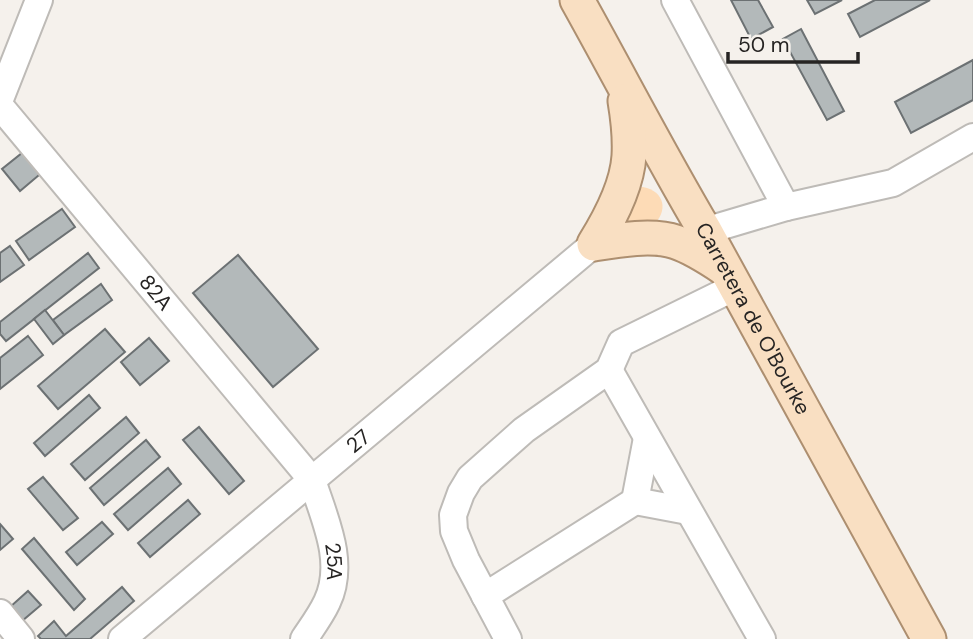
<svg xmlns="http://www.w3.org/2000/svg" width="973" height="639" font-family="'DM Sans',sans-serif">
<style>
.green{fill:#fddbb6}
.building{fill:#b3b9ba;stroke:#6c7173;stroke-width:2}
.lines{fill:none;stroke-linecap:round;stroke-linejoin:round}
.minor-casing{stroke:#bebbb7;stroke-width:30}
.major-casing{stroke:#ad8f70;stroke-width:37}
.minor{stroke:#fff;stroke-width:26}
.major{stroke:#f9dfc2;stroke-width:33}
.labels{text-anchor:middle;stroke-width:7;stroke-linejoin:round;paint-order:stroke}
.street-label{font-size:21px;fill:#262423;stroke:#f5f1ec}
</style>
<rect width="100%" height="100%" fill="#f5f1ec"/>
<path class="green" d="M643,187C665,191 669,212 652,226H633L623,216L636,188Z"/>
<g class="building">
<path d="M731,0H758L773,27L751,39Z"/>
<path d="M807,0H842L815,14Z"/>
<path d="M875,0H930L860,37L848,14Z"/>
<path d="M801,29L844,111L827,120L783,39Z"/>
<path d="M973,60V100L911,133L895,102Z"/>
<path d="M27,149L45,170L20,191L2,169Z"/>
<path d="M62,209L75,227L29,260L16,241Z"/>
<path d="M10,246L24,265L0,282V253Z"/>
<path d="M88,253L99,268L6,341L0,334V322Z"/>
<path d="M238,255L318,349L273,387L193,293Z"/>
<path d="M101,284L112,300L64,335L53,320Z"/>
<path d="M45,310L64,335L53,344L34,319Z"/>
<path d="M105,329L125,352L58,409L38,386Z"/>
<path d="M28,336L43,355L0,389V358Z"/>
<path d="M149,338L169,361L140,385L121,362Z"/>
<path d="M89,395L100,408L45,456L34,443Z"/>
<path d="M126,417L139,433L85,480L71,464Z"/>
<path d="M199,427L244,481L229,494L183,440Z"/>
<path d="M146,440L160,457L104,505L90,488Z"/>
<path d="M168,468L181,484L128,530L114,514Z"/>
<path d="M43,477L78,518L63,530L28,489Z"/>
<path d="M188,500L200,514L150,557L138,543Z"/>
<path d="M102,522L113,534L77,565L66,552Z"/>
<path d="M0,524L13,539L0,550Z"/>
<path d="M34,538L85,599L74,610L22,549Z"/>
<path d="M122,587L134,601L90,639H41L38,636L54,621L66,636Z"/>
<path d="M28,591L41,605L22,621L10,607Z"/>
</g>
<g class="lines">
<defs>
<g id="minor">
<path d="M675,0L786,207L705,231"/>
<path d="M0,99L39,0"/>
<path id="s1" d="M0,106L312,480C324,518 346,562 327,602C321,615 312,627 304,639"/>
<path d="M786,207L893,183L973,137"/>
<path d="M609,370L762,639"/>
<path d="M647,438L635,501L688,511"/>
<path d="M485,596L635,501"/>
<path d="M0,613L21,639"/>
<path id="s2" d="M122,639L594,244"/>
<path d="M508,639L466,560L454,531L453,515L461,493L470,478L524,430L609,370L621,343L735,287"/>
</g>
<g id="major">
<path id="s3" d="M577,0C620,77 660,155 705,231L929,639"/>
<path d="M625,101C628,119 630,138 629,156C627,186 609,220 594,244C618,240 653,234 676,242C694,248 710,259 725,269"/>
</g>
</defs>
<use href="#minor" class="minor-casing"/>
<use href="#major" class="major-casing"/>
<use href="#minor" class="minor"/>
<use href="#major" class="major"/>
</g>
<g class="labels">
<g class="street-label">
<text dy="7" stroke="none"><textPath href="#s1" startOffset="243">82A</textPath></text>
<text dy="7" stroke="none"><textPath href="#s3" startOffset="364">Carretera de O'Bourke</textPath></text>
<text dy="7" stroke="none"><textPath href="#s2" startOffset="308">27</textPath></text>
<text dy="7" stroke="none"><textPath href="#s1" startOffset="572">25A</textPath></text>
</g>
</g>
<path d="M728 52v10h130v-10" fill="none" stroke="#262423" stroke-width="3.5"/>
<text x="738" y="52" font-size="21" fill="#262423" stroke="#f5f1ec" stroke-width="5" paint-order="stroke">50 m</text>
</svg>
